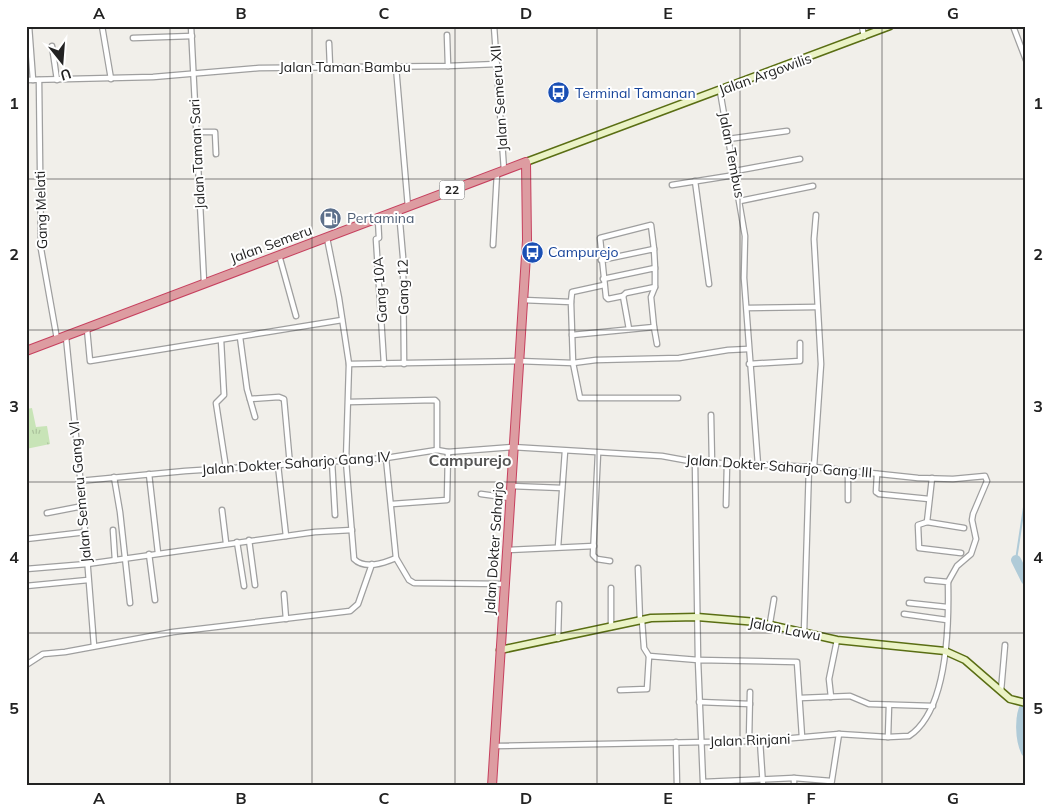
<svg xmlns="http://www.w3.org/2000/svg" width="1052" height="812" font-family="Mulish,sans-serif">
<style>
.grass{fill:url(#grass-tufts)}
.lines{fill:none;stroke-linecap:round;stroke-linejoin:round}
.stream{stroke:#b0cbd8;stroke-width:2}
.river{stroke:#b0cbd8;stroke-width:10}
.street-casing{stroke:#9f9f9f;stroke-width:7}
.secondary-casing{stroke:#5a6e14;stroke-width:9}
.highway-casing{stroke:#c6405e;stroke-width:10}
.street{stroke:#fff;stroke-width:4.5}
.secondary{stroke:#ebf3c6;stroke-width:6}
.highway{stroke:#dd9ca1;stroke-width:8}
.grid{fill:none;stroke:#222;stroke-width:1;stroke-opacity:0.55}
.labels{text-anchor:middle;stroke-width:4;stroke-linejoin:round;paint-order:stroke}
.shield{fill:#fff;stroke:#646464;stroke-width:1}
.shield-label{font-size:12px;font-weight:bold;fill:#222}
.street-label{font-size:14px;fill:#222;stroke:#fff}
.transit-label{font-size:14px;fill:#164399;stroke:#fff;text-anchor:start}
.service-label{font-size:14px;fill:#4e5e75;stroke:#fff;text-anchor:start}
.quarter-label{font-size:16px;font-weight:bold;fill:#555;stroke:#fff}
.neatline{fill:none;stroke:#222;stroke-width:2}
.grid-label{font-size:16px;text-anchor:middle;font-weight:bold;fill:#222}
</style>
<defs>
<pattern id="grass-tufts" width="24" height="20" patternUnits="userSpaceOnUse" patternTransform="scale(1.25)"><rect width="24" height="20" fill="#c8e4b7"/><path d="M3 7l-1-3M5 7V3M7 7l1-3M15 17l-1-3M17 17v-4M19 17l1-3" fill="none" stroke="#acc39d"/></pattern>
</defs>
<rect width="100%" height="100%" fill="#f1efea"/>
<path class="grass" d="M32,408L36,427L47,426L50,444L26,449V409Z"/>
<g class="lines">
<path class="stream" d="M1016,560L1026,494"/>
<g class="river">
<path d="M1016,560L1026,580"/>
<path d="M1026,704C1019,716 1020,739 1026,752"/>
</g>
<defs>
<g id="street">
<path d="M29,26L33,80"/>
<path d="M102,26L111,79"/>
<path d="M191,26L204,282"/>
<path d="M494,26L504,170"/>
<path d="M862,26L864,37"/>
<path d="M1013,26L1026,60"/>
<path d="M447,35L448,66"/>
<path d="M133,38L192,36"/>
<path d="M329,43L330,67"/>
<path d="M52,46L57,80"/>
<path d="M396,67L408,207"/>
<path d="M26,80L153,77L259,68L448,66L497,64"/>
<path d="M39,80L41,249L57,339"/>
<path d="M720,91L745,236L744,278L758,465"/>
<path d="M196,132H215L216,154"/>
<path d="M728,139L787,131"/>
<path d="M735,171L800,159"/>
<path d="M695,181L709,284"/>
<path d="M672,185L735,175"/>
<path d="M740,201L813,186"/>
<path d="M399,211L403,257L404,364"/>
<path d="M378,219L379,238L376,239L384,364"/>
<path d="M327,238L339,298L349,364L346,461L354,559C365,570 384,563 396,558"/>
<path d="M493,245L497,173"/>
<path d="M279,255L296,316"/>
<path d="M601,260L654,249L655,268"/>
<path d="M623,296L608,299L606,297L600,238L651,225L654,249"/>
<path d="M523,300L571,302L573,363L580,398H678"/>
<path d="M571,302L572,292L604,285"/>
<path d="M747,308L817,307"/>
<path d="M654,327L657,344"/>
<path d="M87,329L90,361L342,320"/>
<path d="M629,329L623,296L626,293L655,287"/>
<path d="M572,335L654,327L651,297L655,287V268L603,279"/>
<path d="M66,337L83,506L94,646"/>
<path d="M240,337L247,389L255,417"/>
<path d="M221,340L224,395L216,403L226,468"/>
<path d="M349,364L518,361L573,363L596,360L679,358L728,350L748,349"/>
<path d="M749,364L800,361V343"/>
<path d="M250,399L279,397L284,399L290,465"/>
<path d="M349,402L435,400L437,402V450"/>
<path d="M711,415L712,463"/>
<path d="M598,453L593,555L597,559L610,561"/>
<path d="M386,458L396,558L409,580L414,583L505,584"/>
<path d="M332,461L335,515"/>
<path d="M278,465L286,536"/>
<path d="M814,467L821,364L814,239L816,215"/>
<path d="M848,471V500"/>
<path d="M149,474L158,553"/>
<path d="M877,474L876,492L879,494L929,499"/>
<path d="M114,477L120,512L130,603"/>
<path d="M79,481L185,471L386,458L437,450L448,452L512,447L662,456L695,462L814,467L918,478L953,479L985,476L987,481L973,514L972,520L976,539L971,554L957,566L948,582"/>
<path d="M511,486L562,488"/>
<path d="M481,494L510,498"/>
<path d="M392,504L447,500L448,452"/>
<path d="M726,505L727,464"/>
<path d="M222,510L226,543"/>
<path d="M47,513L83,506"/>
<path d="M927,522L932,478"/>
<path d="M113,530L115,560"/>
<path d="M26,539L86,532"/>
<path d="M249,540L255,585"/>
<path d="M237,542L244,586"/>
<path d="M558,547L565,451"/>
<path d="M507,550L594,546"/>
<path d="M961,553L919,548L918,525L927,522L964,528"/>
<path d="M149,554L155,600"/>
<path d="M638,568L640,621"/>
<path d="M26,569L87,564L315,532L352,530"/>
<path d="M26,586L88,580"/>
<path d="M284,594L286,619"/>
<path d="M909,603L947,607"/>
<path d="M904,614L947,620"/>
<path d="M642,620L644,648L649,656"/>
<path d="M770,623L774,599"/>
<path d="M611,627V588"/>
<path d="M804,633L809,466"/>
<path d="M558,639L559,604"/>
<path d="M26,665L43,654L65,652L173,632L350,611L358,604L372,564"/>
<path d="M620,690L647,689L649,656L698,660L695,462"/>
<path d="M1001,691L1005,645"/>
<path d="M831,697L829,679L837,640"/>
<path d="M800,698L850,696L869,704L933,706"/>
<path d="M699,702L750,704"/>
<path d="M802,737L797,662L698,660L703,782L794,778L831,781"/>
<path d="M888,737L889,705"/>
<path d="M749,741L750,692"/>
<path d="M760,741L763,786"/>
<path d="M676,742L677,786"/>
<path d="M495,746L760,741L839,734L888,737L909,736C948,710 949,625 948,582L927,580"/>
<path d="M794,778V786"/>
<path d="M831,786L839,734"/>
</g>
<g id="secondary">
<path d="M526,162L890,26"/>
<path d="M500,650L651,618L697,617L757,622L837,640L945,651L965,660L1010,699L1026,703"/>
</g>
<path id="highway" d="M26,351L526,162L527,240L492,786"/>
</defs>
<use href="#street" class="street-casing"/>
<use href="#secondary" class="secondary-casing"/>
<use href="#highway" class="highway-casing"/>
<use href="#street" class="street"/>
<use href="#secondary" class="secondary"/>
<use href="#highway" class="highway"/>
</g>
<path class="grid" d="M170,26V786M312,26V786M455,26V786M597,26V786M740,26V786M882,26V786M26,179H1026M26,330H1026M26,482H1026M26,633H1026"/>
<defs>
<symbol id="bus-disc" viewBox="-11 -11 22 22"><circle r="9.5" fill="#1a4fb4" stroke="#fff"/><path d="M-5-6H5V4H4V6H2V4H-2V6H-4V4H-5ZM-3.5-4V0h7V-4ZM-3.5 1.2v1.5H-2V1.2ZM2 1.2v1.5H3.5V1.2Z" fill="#fff"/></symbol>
<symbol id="fuel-disc" viewBox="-11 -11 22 22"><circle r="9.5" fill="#5c6f8a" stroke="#fff"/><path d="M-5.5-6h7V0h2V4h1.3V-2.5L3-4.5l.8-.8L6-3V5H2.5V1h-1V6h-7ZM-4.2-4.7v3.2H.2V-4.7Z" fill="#fff"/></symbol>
</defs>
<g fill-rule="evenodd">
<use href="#bus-disc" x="546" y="80" width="25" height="25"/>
<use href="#fuel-disc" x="318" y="206" width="25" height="25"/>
<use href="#bus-disc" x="520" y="240" width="25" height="25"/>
</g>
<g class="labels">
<rect class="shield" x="439.5" y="180.5" width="25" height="19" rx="4"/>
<g class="shield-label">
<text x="452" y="194">22</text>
</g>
<g class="street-label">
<text x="345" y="72">Jalan Taman Bambu</text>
<text transform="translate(765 74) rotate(-20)" y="5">Jalan Argowilis</text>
<text transform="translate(499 98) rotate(-94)" y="5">Jalan Semeru XII</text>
<text transform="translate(197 154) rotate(-93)" y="5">Jalan Taman Sari</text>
<text transform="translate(732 155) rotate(79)" y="5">Jalan Tembus</text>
<text transform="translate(41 210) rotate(-92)" y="5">Gang Melati</text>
<text transform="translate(271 244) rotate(-20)" y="5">Jalan Semeru</text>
<text transform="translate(403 287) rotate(-91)" y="5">Gang 12</text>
<text transform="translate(380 290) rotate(-94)" y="5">Gang 10A</text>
<text transform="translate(296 463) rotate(-4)" y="5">Jalan Dokter Saharjo Gang IV</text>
<text transform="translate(779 466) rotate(4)" y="5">Jalan Dokter Saharjo Gang III</text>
<text transform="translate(80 492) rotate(-95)" y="5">Jalan Semeru Gang VI</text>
<text transform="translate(494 548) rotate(-86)" y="5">Jalan Dokter Saharjo</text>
<text transform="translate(785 629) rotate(11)" y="5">Jalan Lawu</text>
<text transform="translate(750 740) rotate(-2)" y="5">Jalan Rinjani</text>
</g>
<g class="transit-label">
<text x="575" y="98">Terminal Tamanan</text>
<text x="548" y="257">Campurejo</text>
</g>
<g class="service-label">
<text x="347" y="223">Pertamina</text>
</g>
<g class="quarter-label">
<text x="470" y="466">Campurejo</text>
</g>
</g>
<rect width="1052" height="812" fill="none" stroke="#ffffff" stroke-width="55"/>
<g transform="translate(62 62) rotate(163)" stroke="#ffffff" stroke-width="4" paint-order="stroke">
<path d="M0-4L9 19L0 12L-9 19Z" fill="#222222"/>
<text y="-8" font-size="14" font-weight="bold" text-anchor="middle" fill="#222222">U</text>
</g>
<rect x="28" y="28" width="996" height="756" class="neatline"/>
<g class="grid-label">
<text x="99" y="19">A</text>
<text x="241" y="19">B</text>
<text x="384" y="19">C</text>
<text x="526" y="19">D</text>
<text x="668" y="19">E</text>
<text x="811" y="19">F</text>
<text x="953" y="19">G</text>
<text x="14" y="109">1</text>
<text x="1038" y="109">1</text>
<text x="14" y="260">2</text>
<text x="1038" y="260">2</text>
<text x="14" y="412">3</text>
<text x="1038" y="412">3</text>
<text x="14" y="563">4</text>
<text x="1038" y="563">4</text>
<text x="14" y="714">5</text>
<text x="1038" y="714">5</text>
<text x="99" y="804">A</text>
<text x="241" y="804">B</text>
<text x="384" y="804">C</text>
<text x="526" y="804">D</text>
<text x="668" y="804">E</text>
<text x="811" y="804">F</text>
<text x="953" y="804">G</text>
</g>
</svg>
